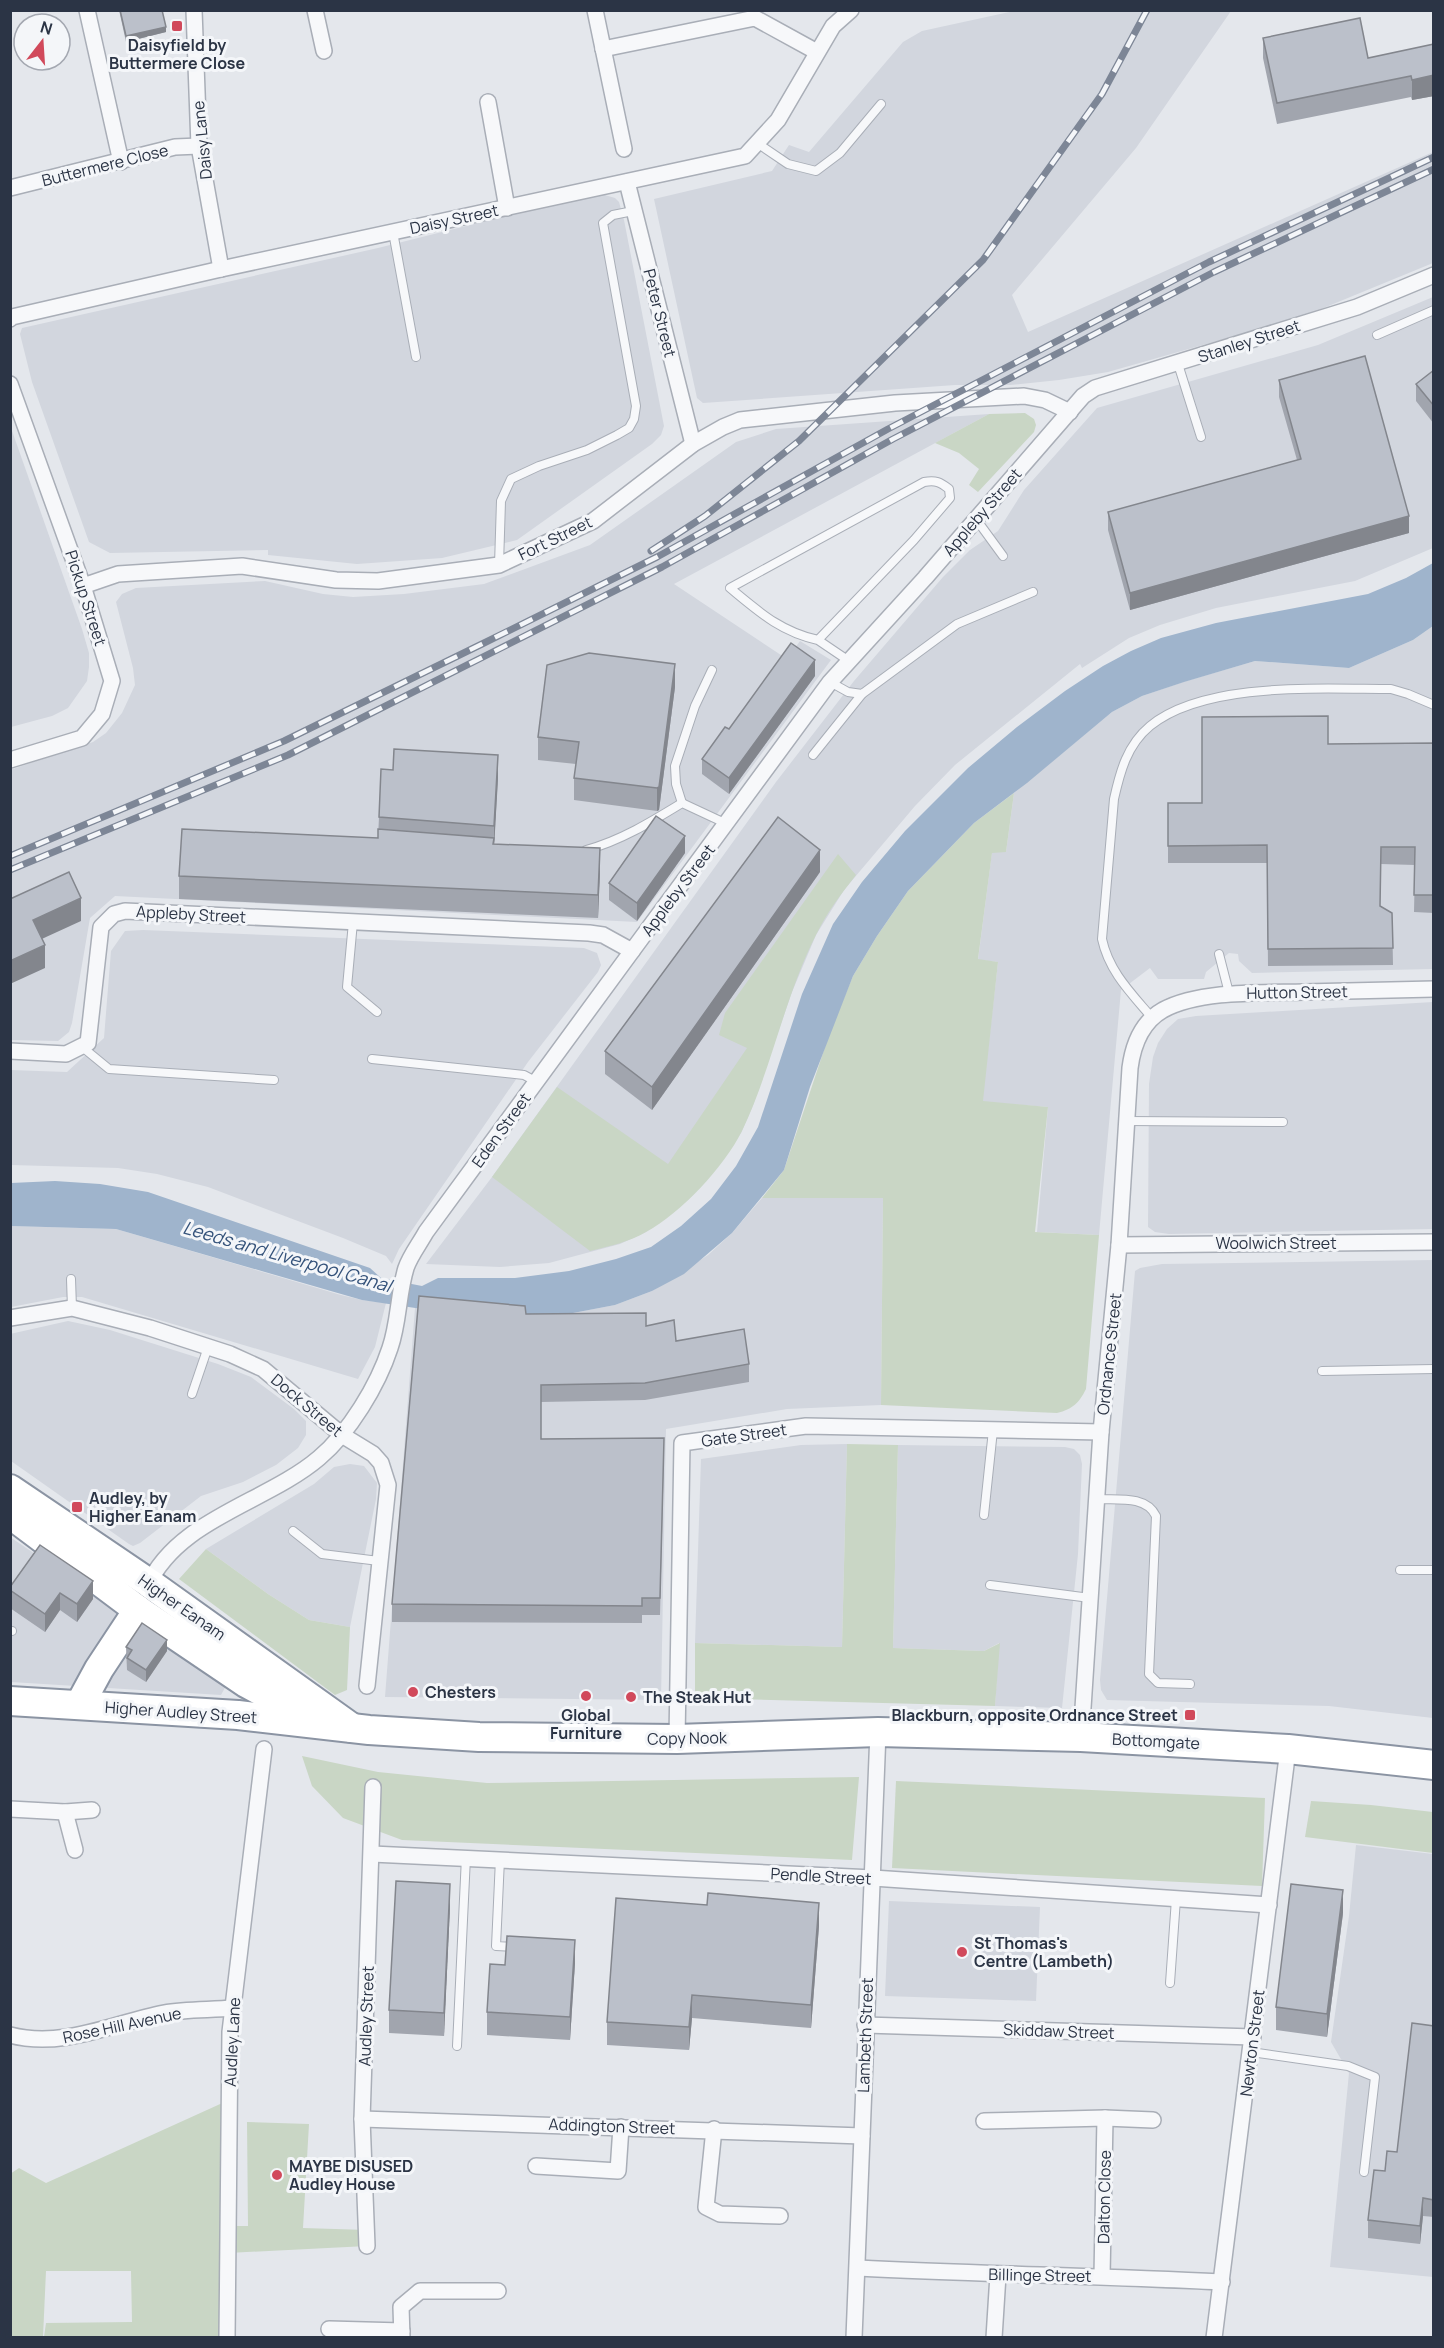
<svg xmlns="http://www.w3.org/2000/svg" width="1444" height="2348" font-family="Manrope,sans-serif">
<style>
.built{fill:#d2d6de}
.green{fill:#c9d6c5}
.water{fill:#9fb4cc}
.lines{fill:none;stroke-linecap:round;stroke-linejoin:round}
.lane-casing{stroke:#a9aeb7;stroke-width:10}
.street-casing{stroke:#a9aeb7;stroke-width:18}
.highway-casing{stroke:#8b94a3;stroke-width:32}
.lane{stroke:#f7f8fa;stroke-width:8}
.street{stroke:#f7f8fa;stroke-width:15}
.highway{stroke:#fff;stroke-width:28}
.rail-casing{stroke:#7d8696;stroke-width:7}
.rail{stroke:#f4f6f9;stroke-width:4.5;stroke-dasharray:14;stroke-linecap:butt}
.wall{fill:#a1a5ae}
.shaded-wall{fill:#83868d}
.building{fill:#bbc0ca;stroke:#83868d;stroke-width:1.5}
.poi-dot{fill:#d1495b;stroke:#f4f6f9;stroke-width:2}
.labels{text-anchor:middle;stroke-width:6;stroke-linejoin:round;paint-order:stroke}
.poi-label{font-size:16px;font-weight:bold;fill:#2b3445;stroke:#f4f6f9;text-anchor:start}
.street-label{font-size:16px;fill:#2b3445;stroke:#f4f6f9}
.water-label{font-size:18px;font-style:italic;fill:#34527a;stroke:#f4f6f9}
</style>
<rect width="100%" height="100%" fill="#e4e7ec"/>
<g class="built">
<path d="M1014,11H1231L1136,148L1012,295L1028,332L1433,152V263L1304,316L1108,372L1059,380L1010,385H955L703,403L697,398L654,199L772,171L789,145L809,152L903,42L922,31Z"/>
<path d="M598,193L615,198L619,202L624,220L664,426L661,435L652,444L517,540L442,558L357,564L268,555V550L110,553L89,542L32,382L20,334L22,328L378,248Z"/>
<path d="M1433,297V548L1355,581L1216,608L1160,625L1129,638L1082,668L1080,664L955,765L915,806L844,890L816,935L792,992L752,1108L741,1133L717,1167L689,1199L646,1232L620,1244L549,1263L500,1267L426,1264L492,1177L776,782L854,681L943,577L970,550L998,531L1024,490L1097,408L1318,345Z"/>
<path d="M989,414L674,584L787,659L800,641L831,660L637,922L115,896L90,918L72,1023L69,1032L58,1041L11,1040L10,770L93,742L106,733L122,713L135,685L133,668L116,602L122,594L136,588L265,581L323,594L353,597L404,594L484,584L590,545L736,442L776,429Z"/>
<path d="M11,428L82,629L89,653V667L87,681L68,708L52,716L11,727Z"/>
<path d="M1433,626V969L1252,973L1239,961L1238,954L1229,953L1206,972L1204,979H1158L1150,968L1121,990L1099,1235L1037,1232L1048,1107L982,1102L998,962L978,960L992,852H1006L1014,793L1112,712L1142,696L1183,682L1255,661L1349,668L1413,640Z"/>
<path d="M143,930L584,948L597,953L601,965L598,972L528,1062L399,1249L392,1264L386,1256L343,1238L208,1187L157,1174L118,1168L11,1165L10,1070L67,1072L104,1038L111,951L125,931Z"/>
<path d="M1433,1002V1229L1169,1234L1155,1232L1148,1227L1149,1084L1153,1057L1158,1043L1167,1029L1178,1019L1196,1016Z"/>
<path d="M762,1198H883L881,1405L787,1409L666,1429L661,1700L385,1697L415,1308L560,1321L573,1313L615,1305L652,1291L708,1255L732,1233Z"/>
<path d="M11,1226L116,1229L341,1295L362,1300L386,1303L375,1347L358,1379L82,1297H63L11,1307Z"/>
<path d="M1433,1260V1718L1329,1706L1107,1700L1101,1690L1100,1680L1135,1271L1140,1268L1162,1264Z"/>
<path d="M68,1321L110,1330L218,1364L251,1377L294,1409L306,1421V1435L298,1448L276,1465L243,1482L201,1496L140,1543L133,1546L129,1544L11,1461L10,1334Z"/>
<path d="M847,1444L842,1647L695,1643L701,1459L801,1445Z"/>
<path d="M898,1445L1065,1447L1074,1449L1080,1455L1082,1464L1078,1554L1062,1708L995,1706L999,1643L984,1651L893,1648Z"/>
<path d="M350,1464L364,1466L377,1483L376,1499L350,1627L309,1620L268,1594L206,1549L314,1484L334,1467Z"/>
<path d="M10,1537L227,1684L221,1695L11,1682Z"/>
<path d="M1356,1845L1433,1854V2277L1330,2267L1349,2073L1331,2042L1349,1916Z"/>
<path d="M889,1901L1040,1907L1036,2001L885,1996Z"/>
</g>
<g class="green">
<path d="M1025,413L1034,419L1036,425L1034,432L978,492L969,485L979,469L959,453L935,443L989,414Z"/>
<path d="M1014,793L1006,852L992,853L978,959L998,962L983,1101L1048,1107L1035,1232L1099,1235L1086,1389C1079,1403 1073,1409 1057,1413L881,1405L883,1198H762L784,1170L830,1032L853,976L877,936L908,891L974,823Z"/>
<path d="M838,854L856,875C841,894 826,914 816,935C784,998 772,1068 742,1131C724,1167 681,1213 646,1232C629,1242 610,1246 590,1251L492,1177L557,1087L668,1164L747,1048L719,1035L725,1013Z"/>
<path d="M847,1444L898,1445L893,1648L984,1651L1000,1643L995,1706L701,1698L695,1696V1643L842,1647Z"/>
<path d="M206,1549L268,1594L309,1620L350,1627L347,1690L335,1695L179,1579Z"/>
<path d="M302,1756L378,1772L487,1783L859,1777L852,1860L402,1840L343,1818L312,1786Z"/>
<path d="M896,1781L1265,1798L1262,1886L892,1868Z"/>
<path d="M1311,1801L1371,1805L1433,1812V1853L1305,1837Z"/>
<path d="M229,2100L228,2226H248L247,2122L309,2124L303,2228L367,2230V2246L228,2253L226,2337H44L46,2323L132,2322L131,2271H46L43,2337H11L10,2174L19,2168L46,2183Z"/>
</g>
<path class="water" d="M1433,563V626L1413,640L1349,668L1255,661L1184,682L1142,696L1112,712L1027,783L974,823L908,891L877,936L853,976L810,1087L784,1170L732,1233L684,1274L652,1291L615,1305L573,1313L560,1321L422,1309L362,1300L116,1229L11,1226V1183L55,1181L100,1184L148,1192L370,1268L381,1278L422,1286L438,1278H515L569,1271L616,1259L651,1247L681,1226L711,1199L736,1166L758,1127L802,994L833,924L862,882L905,831L968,768L1017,727L1065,691L1103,666L1131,651L1161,638L1216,623L1368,594L1406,578Z"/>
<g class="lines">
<defs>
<g id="lane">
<path d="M757,143L788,164L816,171L840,153L881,104"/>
<path d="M393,232L416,357"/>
<path d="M1377,335L1434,310"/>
<path d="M1178,364L1201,437"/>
<path d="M976,519L1003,556"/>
<path d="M499,565L501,501L511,479L539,466L587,450L617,435L629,428L634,419L636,406L603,223L613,215L633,211"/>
<path d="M818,640C781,632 759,612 730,588L924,482C936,480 940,482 949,489L950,498L914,540L818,640L849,661"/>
<path d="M830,682L848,692L862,694L957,624L1033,592"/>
<path d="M813,755L862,694"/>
<path d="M682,803L676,784L675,766L695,706L712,670"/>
<path d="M586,850C620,841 651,822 682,803L727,824"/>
<path d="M353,922L347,987L377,1012"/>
<path d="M1219,954L1229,993"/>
<path d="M1153,1019C1132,994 1109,972 1102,939L1114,799C1120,772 1127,745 1150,726C1205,681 1323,689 1391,689L1408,694L1434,705"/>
<path d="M81,1046L109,1069L274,1080"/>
<path d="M372,1059L524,1075L537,1082"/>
<path d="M1126,1121L1283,1122"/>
<path d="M71,1279L72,1308"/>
<path d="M1322,1371L1434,1369"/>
<path d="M192,1394L208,1347"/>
<path d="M1097,1499C1117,1500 1146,1495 1156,1516L1149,1674L1158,1683L1190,1684"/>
<path d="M984,1515L993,1430"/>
<path d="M293,1531L322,1554L379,1561"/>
<path d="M1400,1570H1434"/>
<path d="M990,1585L1090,1598"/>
<path d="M10,1631H12"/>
<path d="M500,1859L496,1946L516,1947"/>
<path d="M1170,1983L1176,1899"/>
<path d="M457,2046L466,1857"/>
<path d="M1251,2052L1348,2066L1375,2077L1364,2172"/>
</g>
<g id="street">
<path d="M87,10L121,162"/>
<path d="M194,10L199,146L221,269"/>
<path d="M315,10L324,51"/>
<path d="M595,10L624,149"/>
<path d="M603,49L755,18L817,52"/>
<path d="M488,102L507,208"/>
<path d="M627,182L693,444"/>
<path d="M10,188L175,147L199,146"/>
<path d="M10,319L12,317L221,269L745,156L778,120L833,26L851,10"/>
<path d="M10,384L83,586L112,681L102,714L82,738L10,760"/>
<path d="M83,586L118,574L242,566L336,580L378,581L499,565L593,521L693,444L723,427L740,420L895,403L1024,396L1045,400L1070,412"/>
<path d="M10,1051L66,1054L88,1043L101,927L114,914L125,911L589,933L603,935L632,951L830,682L925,578L1083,396L1095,388L1357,307L1434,275"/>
<path d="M1119,1245L1434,1242"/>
<path d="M10,1318L72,1308L150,1328L230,1354L263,1369L342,1435L373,1454L381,1463L388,1485L367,1686"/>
<path d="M147,1587C177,1519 266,1503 319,1458C349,1433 378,1385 390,1348C399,1322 398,1294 406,1268C410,1256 420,1243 426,1232L632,951"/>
<path d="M1083,1708L1101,1432L1119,1245L1130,1068C1133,1045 1142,1022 1163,1010C1200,990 1263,993 1304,992C1347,991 1390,990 1434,989"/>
<path d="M677,1739L682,1443L806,1426L1101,1432"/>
<path d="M10,1809L65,1812L92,1810"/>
<path d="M65,1812L75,1850"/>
<path d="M372,1854L873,1878L1269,1905"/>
<path d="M865,2025L1253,2037"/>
<path d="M10,2035C63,2049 113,2023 164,2013C186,2009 210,2010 233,2008"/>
<path d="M362,2119L862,2136"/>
<path d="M984,2121L1105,2118L1153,2120"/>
<path d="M714,2129L706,2207L720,2214L780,2216"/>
<path d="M536,2166L618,2171L621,2127"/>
<path d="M367,2246L362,2119L373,1787"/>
<path d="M858,2268C979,2274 1100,2276 1222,2282"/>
<path d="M1102,2276L1105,2118"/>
<path d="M329,2329L402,2331"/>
<path d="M227,2338L230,2032L264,1749"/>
<path d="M402,2338L401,2307L420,2291H498"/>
<path d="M854,2338L878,1732"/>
<path d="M994,2338L998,2275"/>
<path d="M1214,2338L1288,1749"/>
</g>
<g id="highway">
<path d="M10,1489L149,1583L352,1728"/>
<path d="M10,1514L138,1610L246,1683L310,1717"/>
<path d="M10,1701L238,1715L369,1730L479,1737L677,1739L878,1732L1081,1737L1288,1749L1434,1765"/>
<path d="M80,1704L99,1669L138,1610"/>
</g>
</defs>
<use href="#lane" class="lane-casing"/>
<use href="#street" class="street-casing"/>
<use href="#highway" class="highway-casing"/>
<use href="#lane" class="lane"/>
<use href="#street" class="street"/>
<use href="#highway" class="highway"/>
<defs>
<g id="rail">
<path d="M651,551L705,516L799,441L983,260L1102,94L1147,10"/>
<path d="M10,856L284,741L482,644L657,557L888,429L1209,262L1434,157"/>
<path d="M10,870L288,755L662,567L893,439L1214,272L1434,169"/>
</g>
</defs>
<use href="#rail" class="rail-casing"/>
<use href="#rail" class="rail"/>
</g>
<g class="wall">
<path d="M119,10H162L166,32L126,42Z"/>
<path d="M1263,38L1368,58L1434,44V96L1412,100L1411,97L1277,124L1263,58Z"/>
<path d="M1434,370V424L1416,401V384Z"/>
<path d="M1279,380L1409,533L1130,610L1108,530V512L1297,460L1279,397Z"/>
<path d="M815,676L729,794L702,774V759L729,729Z"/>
<path d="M675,687L659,810L657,811L574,800V778L576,764L538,760V737Z"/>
<path d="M1434,743V913L1414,912L1415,865L1381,864L1380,906L1392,913L1393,965L1268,966L1267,863H1168V803H1202L1328,744Z"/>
<path d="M498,778L494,844L600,871L598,918L179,899V876L378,838L379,817Z"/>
<path d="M685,853L637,921L609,900V883Z"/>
<path d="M820,872L652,1110L605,1074V1051Z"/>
<path d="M526,1314L646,1326L676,1341L749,1364V1382L645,1400L541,1402V1439L664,1455L660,1615H642V1623L392,1622V1604Z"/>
<path d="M40,1545L93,1599L77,1622L60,1610L45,1632L10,1608V1587Z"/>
<path d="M126,1647L167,1651L146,1682L127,1670Z"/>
<path d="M450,1907L444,2036L389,2033V2010Z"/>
<path d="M1343,1913L1327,2037L1276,2030V2007Z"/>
<path d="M819,1926L811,2028L692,2018L689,2050L607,2045V2022Z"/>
<path d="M575,1963L570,2040L487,2035V2012L505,1965Z"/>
<path d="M1434,2026V2217L1423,2216L1420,2244L1368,2238V2220L1385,2171L1397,2152Z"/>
</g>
<g class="shaded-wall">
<path d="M166,27V32L126,42V36Z"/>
<path d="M1434,75V96L1412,100V80Z"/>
<path d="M1409,516V533L1130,610V593Z"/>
<path d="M815,660V676L729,794V778Z"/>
<path d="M675,664V687L659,810L657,811V788Z"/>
<path d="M498,755V778L494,849V826Z"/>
<path d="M685,836V853L637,921V903Z"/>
<path d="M600,848V871L598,918V895Z"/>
<path d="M820,850V872L652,1110V1087Z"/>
<path d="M81,898V921L33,943V920Z"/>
<path d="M45,945V968L10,984V961Z"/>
<path d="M93,1581V1599L77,1622V1604Z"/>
<path d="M60,1593V1610L45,1632V1614Z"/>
<path d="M167,1640V1651L146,1682V1670Z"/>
<path d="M450,1884V1907L444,2036V2013Z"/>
<path d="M1343,1890V1913L1327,2037V2014Z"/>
<path d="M819,1903V1926L811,2028V2005Z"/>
<path d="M575,1940V1963L570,2040V2017Z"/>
<path d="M692,1995V2018L689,2050V2027Z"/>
<path d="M1423,2198V2216L1420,2244V2226Z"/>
</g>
<g class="building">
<path d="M120,10H162L166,27L126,36Z"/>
<path d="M1360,18L1368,58L1434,44V75L1412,80L1411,76L1277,103L1263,38Z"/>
<path d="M1365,356L1409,516L1130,593L1108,512L1301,459L1279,380Z"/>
<path d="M1434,370V406L1416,384Z"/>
<path d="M791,643L815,660L729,778L702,759L725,727L729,729Z"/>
<path d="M589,653L675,664L659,787L657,788L574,778L579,742L538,737L547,665Z"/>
<path d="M1328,716V744L1434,743V895H1414L1415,847H1381L1380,906L1392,913L1393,948L1268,949L1267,845L1168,846V803H1202V717Z"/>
<path d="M394,749L498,755L494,826L379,817L381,769L393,770Z"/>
<path d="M656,816L685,836L637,903L609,883Z"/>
<path d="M778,817L820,850L652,1087L605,1051Z"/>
<path d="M182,829L378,838V829L494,838L493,844L600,848L598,895L179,876Z"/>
<path d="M69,872L81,898L33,920L45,945L10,961V899Z"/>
<path d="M419,1296L525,1306L526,1314L646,1313V1326L674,1320L676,1341L744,1329L749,1364L645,1383L541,1385V1439L664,1438L660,1598H642V1606L392,1604Z"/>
<path d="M40,1545L93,1581L77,1604L60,1593L45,1614L10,1590V1587Z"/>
<path d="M142,1623L167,1640L146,1670L127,1658L132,1650L126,1647Z"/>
<path d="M396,1881L450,1884L444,2013L389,2010Z"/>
<path d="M1291,1884L1343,1890L1327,2014L1276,2007Z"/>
<path d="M708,1893L819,1903L811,2005L692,1995L689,2027L607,2022L616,1898L707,1905Z"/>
<path d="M507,1936L575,1940L570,2017L487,2012L490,1964L505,1965Z"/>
<path d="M1412,2023L1434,2026V2200L1423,2198L1420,2226L1368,2220L1374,2170L1385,2171L1387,2151L1397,2152Z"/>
</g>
<g class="poi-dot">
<rect x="171" y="20" width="12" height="12" rx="3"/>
<rect x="71" y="1501" width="12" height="12" rx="3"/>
<circle cx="413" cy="1692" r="6"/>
<circle cx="586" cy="1696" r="6"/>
<circle cx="631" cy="1697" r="6"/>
<rect x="1184" y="1709" width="12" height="12" rx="3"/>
<circle cx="962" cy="1952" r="6"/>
<circle cx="277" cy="2175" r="6"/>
</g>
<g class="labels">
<g class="poi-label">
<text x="177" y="51" text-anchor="middle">Daisyfield by<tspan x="177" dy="18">Buttermere Close</tspan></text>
<text x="89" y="1504">Audley, by<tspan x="89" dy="18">Higher Eanam</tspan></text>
<text x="425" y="1698">Chesters</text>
<text x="643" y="1703">The Steak Hut</text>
<text x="586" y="1721" text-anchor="middle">Global<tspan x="586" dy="18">Furniture</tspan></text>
<text x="1178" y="1721" text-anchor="end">Blackburn, opposite Ordnance Street</text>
<text x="974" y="1949">St Thomas's<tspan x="974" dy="18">Centre (Lambeth)</tspan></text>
<text x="289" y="2172">MAYBE DISUSED<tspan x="289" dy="18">Audley House</tspan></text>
</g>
<g class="street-label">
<text transform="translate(202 140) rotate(-96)" y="6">Daisy Lane</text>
<text transform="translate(105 165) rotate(-14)" y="6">Buttermere Close</text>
<text transform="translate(454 219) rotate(-12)" y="6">Daisy Street</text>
<text transform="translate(660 313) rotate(76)" y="6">Peter Street</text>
<text transform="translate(1249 341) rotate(-18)" y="6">Stanley Street</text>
<text transform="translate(982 512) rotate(-49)" y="6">Appleby Street</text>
<text transform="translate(555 538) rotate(-26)" y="6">Fort Street</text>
<text transform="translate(86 598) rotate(72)" y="6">Pickup Street</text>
<text transform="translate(678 890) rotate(-53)" y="6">Appleby Street</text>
<text transform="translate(191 914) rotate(3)" y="6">Appleby Street</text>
<text transform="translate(1297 992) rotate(-1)" y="6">Hutton Street</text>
<text transform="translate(501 1130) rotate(-54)" y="6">Eden Street</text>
<text x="1276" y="1249">Woolwich Street</text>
<text transform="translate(1109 1354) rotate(-84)" y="6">Ordnance Street</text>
<text transform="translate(307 1405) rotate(40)" y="6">Dock Street</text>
<text transform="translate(744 1435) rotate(-8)" y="6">Gate Street</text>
<text transform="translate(182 1607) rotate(35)" y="6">Higher Eanam</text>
<text transform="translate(181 1712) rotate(4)" y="6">Higher Audley Street</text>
<text transform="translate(687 1738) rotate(-1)" y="6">Copy Nook</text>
<text transform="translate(1156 1741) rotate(3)" y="6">Bottomgate</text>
<text transform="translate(821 1876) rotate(3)" y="6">Pendle Street</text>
<text transform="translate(366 2016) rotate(-88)" y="6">Audley Street</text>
<text transform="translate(122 2025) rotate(-12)" y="6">Rose Hill Avenue</text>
<text transform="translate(1059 2031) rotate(2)" y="6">Skiddaw Street</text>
<text transform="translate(865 2035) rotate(-88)" y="6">Lambeth Street</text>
<text transform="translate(232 2042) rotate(-87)" y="6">Audley Lane</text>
<text transform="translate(1252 2043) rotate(-83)" y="6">Newton Street</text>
<text transform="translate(612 2126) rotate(2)" y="6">Addington Street</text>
<text transform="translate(1104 2197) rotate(-89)" y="6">Dalton Close</text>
<text transform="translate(1040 2275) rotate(1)" y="6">Billinge Street</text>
</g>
<g class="water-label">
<text transform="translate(287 1257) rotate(16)" y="6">Leeds and Liverpool Canal</text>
</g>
</g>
<rect width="1444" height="2348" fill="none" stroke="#2b3445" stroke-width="24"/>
<g transform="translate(42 42) rotate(17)"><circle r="28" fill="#f4f6f9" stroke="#a4a8b1" stroke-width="1.5"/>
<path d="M0-4.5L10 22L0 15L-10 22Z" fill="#d1495b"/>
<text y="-9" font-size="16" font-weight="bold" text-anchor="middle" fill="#2b3445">N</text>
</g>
</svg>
